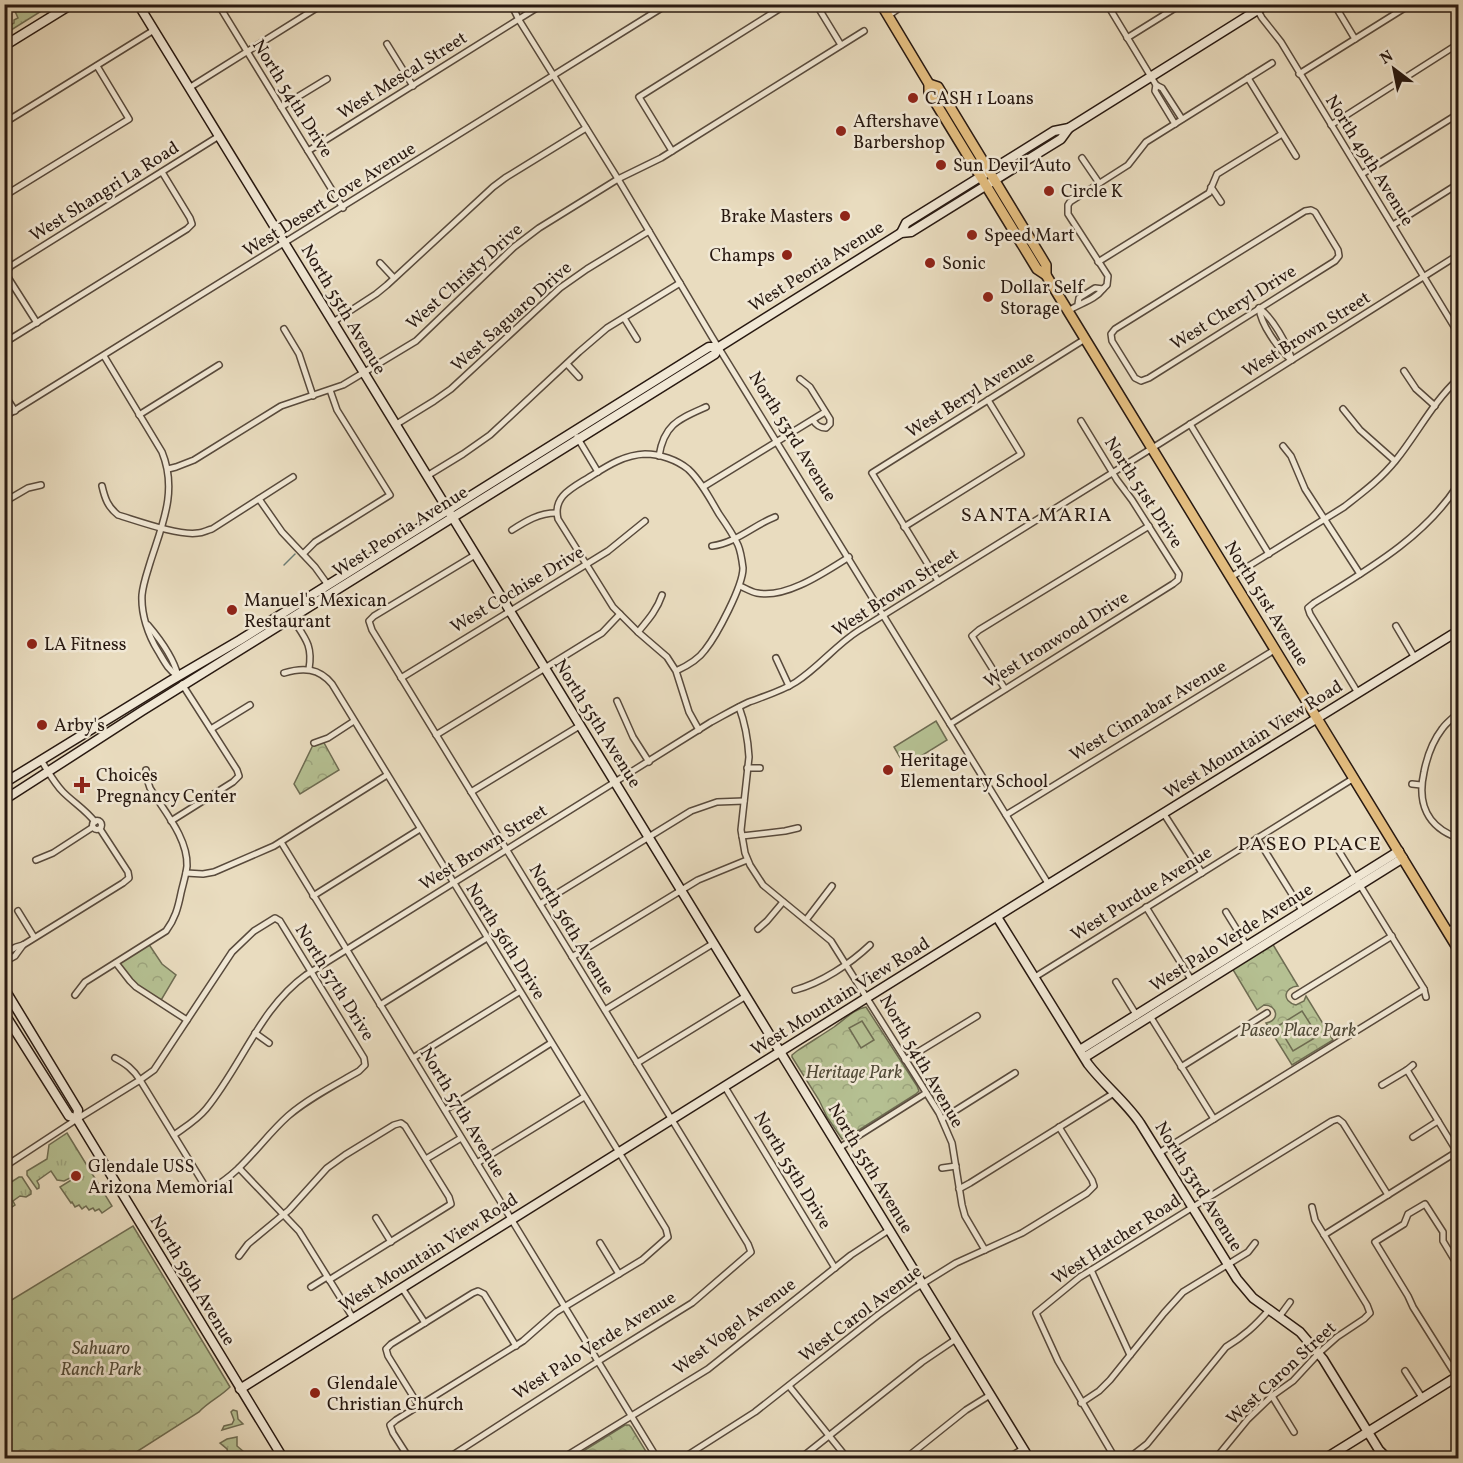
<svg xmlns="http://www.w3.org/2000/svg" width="1463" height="1463" font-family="Vollkorn,serif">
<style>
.grass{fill:url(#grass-tufts);stroke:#6e6c52;stroke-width:1.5}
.park{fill:url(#park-crowns);stroke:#6e6c52;stroke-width:1.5}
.pitch{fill:#b5c092;stroke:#6e6c52;stroke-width:1.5}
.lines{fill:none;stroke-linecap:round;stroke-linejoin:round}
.stream{stroke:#6b7a73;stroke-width:1.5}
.street-casing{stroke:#584a3c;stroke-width:8}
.secondary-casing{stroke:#281911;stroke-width:11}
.primary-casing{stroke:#281911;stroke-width:12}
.street{stroke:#f1e8d5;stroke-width:5}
.secondary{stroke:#f1e8d5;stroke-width:8}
.primary{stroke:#e4be80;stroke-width:9}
.poi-dot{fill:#8f2418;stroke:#f1e8d5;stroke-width:2}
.labels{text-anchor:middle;stroke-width:5;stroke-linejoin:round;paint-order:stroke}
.street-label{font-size:18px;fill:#281911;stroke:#f1e8d5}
.poi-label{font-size:18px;fill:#281911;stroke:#f1e8d5;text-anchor:start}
.park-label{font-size:18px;font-style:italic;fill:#524b38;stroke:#f1e8d5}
.neighbourhood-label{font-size:20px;letter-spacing:1.5px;fill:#281911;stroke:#f1e8d5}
</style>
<defs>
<pattern id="grass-tufts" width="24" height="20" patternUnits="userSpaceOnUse" patternTransform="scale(1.5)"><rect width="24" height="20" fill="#b5c092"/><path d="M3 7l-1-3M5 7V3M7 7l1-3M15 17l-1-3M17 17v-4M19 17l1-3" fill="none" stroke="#9ca47d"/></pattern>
<pattern id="park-crowns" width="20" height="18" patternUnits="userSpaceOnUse" patternTransform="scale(1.5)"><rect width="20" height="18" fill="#b5c092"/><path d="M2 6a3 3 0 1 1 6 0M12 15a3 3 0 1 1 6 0" fill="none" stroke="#9ca47d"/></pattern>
</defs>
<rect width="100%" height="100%" fill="#e9dcbf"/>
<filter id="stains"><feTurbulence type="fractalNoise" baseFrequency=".00333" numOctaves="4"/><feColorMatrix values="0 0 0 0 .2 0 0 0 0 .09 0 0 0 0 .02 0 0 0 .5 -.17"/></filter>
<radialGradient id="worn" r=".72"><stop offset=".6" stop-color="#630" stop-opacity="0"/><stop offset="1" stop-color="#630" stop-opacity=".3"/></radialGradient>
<g class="grass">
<path d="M23,5C32,6 41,4 51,5L8,32L5,28L14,23V20L18,18L14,9L16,8L22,9Z"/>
<path d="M67,1133L112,1206L102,1213L99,1209L95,1211L93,1208L89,1210L86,1206L82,1209L79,1205L75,1207L72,1202L71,1203L60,1187L73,1179L72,1177L64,1181L57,1180L51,1171L37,1181L39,1185V1188L37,1189L27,1175V1171L47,1159L49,1145Z"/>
<path d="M19,1177H22L31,1191V1194L26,1197L20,1196L13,1201L15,1205L12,1207L5,1205V1186Z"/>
<path d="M233,1410L237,1411L238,1419L243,1424L222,1430L224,1426L232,1424L234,1420L231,1412Z"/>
<path d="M237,1437V1446L244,1452L229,1458L227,1449L220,1443L227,1439Z"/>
</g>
<g class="park">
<path d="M323,741L339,770L300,794L294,784L314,743Z"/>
<path d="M148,943L162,964L176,975L160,1002L136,987L116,963Z"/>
<path d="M1272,943L1298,986C1284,987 1281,1001 1296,1005L1304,1001L1306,996L1333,1040L1292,1065L1266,1023C1280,1021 1278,1005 1264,1005L1257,1010L1232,968Z"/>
<path d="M866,1007L917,1086L919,1091L916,1094L851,1135L842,1139L827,1117L819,1100L792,1057V1055L797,1051C809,1043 822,1035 834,1027C844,1020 854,1009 866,1007Z"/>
<path d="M133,1226L230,1387C220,1397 208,1402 199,1412L127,1458H5V1304Z"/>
<path d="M625,1425H629L631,1427L650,1458H572Z"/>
</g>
<g class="pitch">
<path d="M936,721L947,740L905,766L894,747Z"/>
<path d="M1302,1011L1318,1036L1293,1051L1278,1026Z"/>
<path d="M862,1021L874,1040L861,1048L849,1028Z"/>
</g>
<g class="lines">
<path class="stream" d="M284,565L295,554"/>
<defs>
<g id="street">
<path d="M218,4L343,208"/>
<path d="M511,4L519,20L618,179L712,337L1049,885"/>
<path d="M816,4L841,45"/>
<path d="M1107,4L1156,85L1162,88L1182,119"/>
<path d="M1254,4L1262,18L1281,42L1458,333"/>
<path d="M1334,4L1355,39"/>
<path d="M888,16L905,4"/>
<path d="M1127,38L1180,5"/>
<path d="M387,44L413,86"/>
<path d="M1299,74L1411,4"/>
<path d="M1248,78L1296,156"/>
<path d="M1156,85L1155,91L1175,124"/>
<path d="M189,88L323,4"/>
<path d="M281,107L327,79"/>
<path d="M4,123L154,30"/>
<path d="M1331,125L1458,44"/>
<path d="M308,151L543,4"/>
<path d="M672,151L639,97L787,4"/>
<path d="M1082,158L1099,183"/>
<path d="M1362,174L1458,114"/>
<path d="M1211,187L1221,202"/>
<path d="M4,196L129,119L97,66"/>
<path d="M1311,210L1315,212L1338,250L1339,256L1335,261L1149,378L1141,381L1135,378L1112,341L1111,334L1115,329L1305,211Z"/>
<path d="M1393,225L1458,184"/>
<path d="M1098,262L1209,193L1217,174L1282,134"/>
<path d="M380,263L394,278"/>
<path d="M1103,289L1107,285L1108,276L1068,214V205L1070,202L1128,165L1146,142L1272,63"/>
<path d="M1259,308C1273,318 1287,344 1292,360"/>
<path d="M1259,308C1261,325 1278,348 1290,359"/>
<path d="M1068,311C1080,303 1094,301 1103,289L1095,288L1079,298L1078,304"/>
<path d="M624,318L637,339"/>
<path d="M333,322L376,294L387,285L493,187L505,178L586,128"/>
<path d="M37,323L9,279L6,272L11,266L219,136"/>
<path d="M284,329L299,354L313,396"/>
<path d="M4,343L187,229L192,224L190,218L162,172"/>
<path d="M104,356L162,452C178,491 162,525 150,563C147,573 143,584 142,595C141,614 148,635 158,651C164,661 168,670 178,676"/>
<path d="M567,364L579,377"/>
<path d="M1404,371L1416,389L1435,406"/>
<path d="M800,379L810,387L830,419V424L826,428C819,428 816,425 813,420"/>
<path d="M4,394L15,411"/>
<path d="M1343,409L1360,430L1395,461"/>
<path d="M139,415L219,365"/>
<path d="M4,417L668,4"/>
<path d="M1190,424L1269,554"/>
<path d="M395,425L434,401L451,389L560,288L587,269L649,231"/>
<path d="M577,437L598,472"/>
<path d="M1283,446L1291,456L1305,489L1360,574"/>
<path d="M659,456C664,424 679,419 706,407"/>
<path d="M168,469L176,467L194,460L281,406L343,385L416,341L514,247L539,228L618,179L661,158L864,31"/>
<path d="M427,476L463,454L490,435L579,352L607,328L680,283"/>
<path d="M102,486C105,499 108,507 118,515C138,521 179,536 198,533C203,533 207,530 212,529L293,477"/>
<path d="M703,487L825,412"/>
<path d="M259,499L282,532L315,567L328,585"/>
<path d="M4,502L28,488L41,485"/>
<path d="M904,527L1021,454L988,400"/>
<path d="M512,530C526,521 539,513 556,513"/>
<path d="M712,546C736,543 754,525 775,517"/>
<path d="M303,554L315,542L390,495L337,410L330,390"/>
<path d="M1231,577L1344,507C1362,493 1381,479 1396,460C1417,434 1433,402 1458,379"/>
<path d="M938,581L872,473L1085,339"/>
<path d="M740,586C745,588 751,592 757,593C786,599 825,572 849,557"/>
<path d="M1457,588L1458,590"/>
<path d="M292,618C305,638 313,645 309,669"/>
<path d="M148,625C159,638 174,659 178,676"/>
<path d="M1396,626L1415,658"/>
<path d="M638,632C648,620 657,610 662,595"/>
<path d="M776,658L789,686"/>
<path d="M676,671C687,666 698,660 705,650C717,635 743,586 743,568C742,560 741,552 738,545C733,534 726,524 719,514C710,499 701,481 688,469C677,460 660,454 645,454C621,455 603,469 583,481C568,490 553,499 558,519L613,607L638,632L667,657L676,671L689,712L699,730"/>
<path d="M284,673C303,667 319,668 332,684L666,1229L668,1237L642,1260L556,1312L523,1341L396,1420L390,1425L393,1433L409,1458"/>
<path d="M401,678L608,551L645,521"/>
<path d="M1005,689L972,636L979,630L1149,526"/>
<path d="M1358,693L1310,614L1308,608L1314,603C1367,570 1424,538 1458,485"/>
<path d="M617,701L633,737L649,762"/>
<path d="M739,707C745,723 748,740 749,757L741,830L745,853L750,865L763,885L831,941L939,1113L952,1143L962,1205L965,1216L985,1250"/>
<path d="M1458,713C1453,718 1446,723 1442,729C1432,742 1427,757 1424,772C1417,803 1427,827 1458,838"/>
<path d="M950,724L1173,584L1178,580L1179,574L1132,500L1117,480L1081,421"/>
<path d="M211,729L250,705"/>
<path d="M436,735L592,639L602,633L620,614"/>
<path d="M314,743L328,738L354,721"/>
<path d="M41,760C48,771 54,783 63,792C74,803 86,810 95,822"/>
<path d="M747,768H760"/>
<path d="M1412,784L1421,785"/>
<path d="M471,792L581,725"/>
<path d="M1164,814L1202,873"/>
<path d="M1006,815L1276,649"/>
<circle cx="97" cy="825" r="4.5"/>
<path d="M171,821L233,782L239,776L237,770L182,684"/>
<path d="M742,836L785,831L798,828"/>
<path d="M1257,838L1303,912"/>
<path d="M281,842L657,1458"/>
<path d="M1334,843L1424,989L1426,997"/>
<path d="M36,860L53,853L93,827"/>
<path d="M186,873L203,874L214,872L274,846L387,775"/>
<path d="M313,896L420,829"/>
<path d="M540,904L691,811L717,802L744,801"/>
<path d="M1146,907L1192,981"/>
<path d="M18,911L34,937"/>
<path d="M1226,912L1247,946"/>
<path d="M806,920L832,886"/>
<path d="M758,929L767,921L783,902"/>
<path d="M1448,931L1458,925"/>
<path d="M4,954L16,947L23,945L123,883L129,878L128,872L100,829"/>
<path d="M572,957L698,880L747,860"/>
<path d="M4,962L15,956L23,945"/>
<path d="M116,963L130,981L136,987L187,1020"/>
<path d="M1035,977L1354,778"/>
<path d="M1116,982L1137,1016"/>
<path d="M795,990C821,983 850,964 870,945"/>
<path d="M75,995L85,982L166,931C175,919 178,908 181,893C183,884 186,875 187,866C188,838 164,811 150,788L147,779L146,770"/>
<path d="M1295,996L1392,936"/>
<path d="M380,1005L487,938"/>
<path d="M605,1010L714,943"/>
<path d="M1150,1016L1214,1119"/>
<path d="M255,1033L269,1043"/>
<path d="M413,1058L519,992"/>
<path d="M905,1060L977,1016"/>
<path d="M637,1063L746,996"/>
<path d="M1181,1067L1267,1013"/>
<path d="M1407,1070L1457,1152"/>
<path d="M1382,1085L1407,1070L1413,1065"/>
<path d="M725,1087L835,1268"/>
<path d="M445,1110L551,1043"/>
<path d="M942,1119L1015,1073"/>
<path d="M174,1135C185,1127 197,1120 206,1109C242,1065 260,1008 306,975L711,722C724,715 736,708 749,702C765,696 782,691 796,682C819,667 836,645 858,631L1162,442L1458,255"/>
<path d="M1413,1137L1438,1121"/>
<path d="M839,1148L926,1093"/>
<path d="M1159,1153L1424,989"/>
<path d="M426,1159L461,1138"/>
<path d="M477,1163L584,1097"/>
<path d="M4,1167L77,1119L140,1080L154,1070L232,952L254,931L275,918L280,921L364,1058L365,1065L359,1071C335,1085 309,1098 288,1116C262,1139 242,1173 210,1189L205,1186L140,1080C133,1069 126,1064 115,1058"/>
<path d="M239,1168L299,1231L353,1318"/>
<path d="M942,1168L956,1166"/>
<path d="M959,1189L970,1183L1114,1093"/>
<path d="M376,1218L391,1242"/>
<path d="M1324,1235L1458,1151"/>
<path d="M600,1243L619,1274"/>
<path d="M239,1256L248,1244L289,1210L327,1168L345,1155L394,1125L401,1123L405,1126L449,1197L451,1204L329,1280"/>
<path d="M1091,1270L1130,1355"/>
<path d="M311,1287L327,1277"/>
<path d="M402,1288L425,1323"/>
<path d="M1279,1317L1290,1302"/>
<path d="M1405,1371L1423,1399"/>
<path d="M1457,1377L1413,1307L1408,1296L1375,1242L1404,1224L1408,1214L1425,1204L1443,1232V1241L1458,1266"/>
<path d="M789,1386L847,1458"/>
<path d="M1272,1396L1294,1432"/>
<path d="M1081,1403L1099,1391L1110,1380L1164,1313L1183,1292L1248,1252L1255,1243"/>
<path d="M419,1406L388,1356L386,1349L391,1344L473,1293L478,1291L484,1294L516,1346"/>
<path d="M448,1458L597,1362L692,1303L751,1252L748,1244L372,630L369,621L374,616L475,555"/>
<path d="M563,1458L708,1369L851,1255L889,1230"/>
<path d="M683,1458L755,1412L878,1315L914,1289L956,1263L1022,1233L1087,1193L1094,1186L1092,1180L1059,1127"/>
<path d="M801,1458L922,1362L956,1339"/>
<path d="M906,1458L966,1410L990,1395"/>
<path d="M1008,1458L1023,1449"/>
<path d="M1115,1458L1058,1361L1036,1313L1080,1277L1332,1121L1338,1119L1343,1123L1388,1195"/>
<path d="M1129,1458L1147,1444L1226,1347C1244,1336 1255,1326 1269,1310"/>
<path d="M1216,1458L1248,1419L1272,1396L1293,1381L1319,1353L1337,1337L1364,1319L1370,1313L1367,1305L1315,1220L1312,1207"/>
</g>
<g id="secondary">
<path d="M138,4L1029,1458"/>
<path d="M4,46L72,4"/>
<path d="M901,233L906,223L1054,131L1069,128L1267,4"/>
<path d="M4,783L170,681L240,640L709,347H719"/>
<path d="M4,800L142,711L715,354L719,347L901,233L911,232L1061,139L1069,128"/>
<path d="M997,917L1088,1064C1104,1085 1125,1101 1140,1123L1237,1279L1253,1298L1300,1332L1323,1359L1379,1450L1387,1458"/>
<path d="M4,988L78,1110L77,1119"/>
<path d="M4,1013L69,1116L77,1119L283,1458"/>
<path d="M1080,1050L1399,851"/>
<path d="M1085,1057L1403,858"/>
<path d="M240,1389L1020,902L1458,631"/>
<path d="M1326,1458L1458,1376"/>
</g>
<g id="primary">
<path d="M881,4L929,84V92L1037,269L1046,275L1458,949"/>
<path d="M929,84L938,87L1046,265V275"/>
</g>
</defs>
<use href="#street" class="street-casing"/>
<use href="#secondary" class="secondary-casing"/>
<use href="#primary" class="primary-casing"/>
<use href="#street" class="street"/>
<use href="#secondary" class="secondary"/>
<use href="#primary" class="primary"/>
</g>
<g class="poi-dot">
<circle cx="913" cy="98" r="6"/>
<circle cx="841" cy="131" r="6"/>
<circle cx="941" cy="165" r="6"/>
<circle cx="1049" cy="191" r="6"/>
<circle cx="845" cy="216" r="6"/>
<circle cx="972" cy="235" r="6"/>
<circle cx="787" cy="255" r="6"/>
<circle cx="930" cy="263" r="6"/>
<circle cx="988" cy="297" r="6"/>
<circle cx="232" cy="610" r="6"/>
<circle cx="32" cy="644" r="6"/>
<circle cx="42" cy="725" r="6"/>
<circle cx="888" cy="770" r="6"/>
<path d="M79 776h6v6h6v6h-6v6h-6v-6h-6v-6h6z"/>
<circle cx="76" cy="1176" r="6"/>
<circle cx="315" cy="1393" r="6"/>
</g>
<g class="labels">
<g class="street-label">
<text transform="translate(402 75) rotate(-32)" y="6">West Mescal Street</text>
<text transform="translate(293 98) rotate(58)" y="6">North 54th Drive</text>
<text transform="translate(1370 160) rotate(58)" y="6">North 49th Avenue</text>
<text transform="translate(104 191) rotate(-32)" y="6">West Shangri La Road</text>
<text transform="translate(329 199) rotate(-32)" y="6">West Desert Cove Avenue</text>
<text transform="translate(816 266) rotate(-32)" y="6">West Peoria Avenue</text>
<text transform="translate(464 276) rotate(-42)" y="6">West Christy Drive</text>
<text transform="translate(1233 307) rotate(-32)" y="6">West Cheryl Drive</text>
<text transform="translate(344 309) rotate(59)" y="6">North 55th Avenue</text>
<text transform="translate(511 316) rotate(-42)" y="6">West Saguaro Drive</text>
<text transform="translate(1306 334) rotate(-32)" y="6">West Brown Street</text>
<text transform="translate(970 394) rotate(-32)" y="6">West Beryl Avenue</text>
<text transform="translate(793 436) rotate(58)" y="6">North 53rd Avenue</text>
<text transform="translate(1144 492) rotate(57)" y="6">North 51st Drive</text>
<text transform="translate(400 531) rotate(-32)" y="6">West Peoria Avenue</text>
<text transform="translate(517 589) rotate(-31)" y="6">West Cochise Drive</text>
<text transform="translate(895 592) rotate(-33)" y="6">West Brown Street</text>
<text transform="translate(1267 603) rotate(58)" y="6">North 51st Avenue</text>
<text transform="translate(1056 639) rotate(-32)" y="6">West Ironwood Drive</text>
<text transform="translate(1148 710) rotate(-31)" y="6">West Cinnabar Avenue</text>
<text transform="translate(598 723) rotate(58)" y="6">North 55th Avenue</text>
<text transform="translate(1253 739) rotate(-32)" y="6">West Mountain View Road</text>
<text transform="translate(483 847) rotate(-32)" y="6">West Brown Street</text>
<text transform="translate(1141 893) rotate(-32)" y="6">West Purdue Avenue</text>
<text transform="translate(572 929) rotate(59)" y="6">North 56th Avenue</text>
<text transform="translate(1231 937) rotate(-32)" y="6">West Palo Verde Avenue</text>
<text transform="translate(506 941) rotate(58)" y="6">North 56th Drive</text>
<text transform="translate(335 982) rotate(58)" y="6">North 57th Drive</text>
<text transform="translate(840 996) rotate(-32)" y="6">West Mountain View Road</text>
<text transform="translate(922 1061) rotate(60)" y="6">North 54th Avenue</text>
<text transform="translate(463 1112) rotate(59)" y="6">North 57th Avenue</text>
<text transform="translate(871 1168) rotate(59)" y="6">North 55th Avenue</text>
<text transform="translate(793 1170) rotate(59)" y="6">North 55th Drive</text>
<text transform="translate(1199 1186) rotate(58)" y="6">North 53rd Avenue</text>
<text transform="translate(1116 1239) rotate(-33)" y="6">West Hatcher Road</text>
<text transform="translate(428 1252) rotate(-32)" y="6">West Mountain View Road</text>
<text transform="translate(193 1280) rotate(59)" y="6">North 59th Avenue</text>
<text transform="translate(860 1313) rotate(-37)" y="6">West Carol Avenue</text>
<text transform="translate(734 1326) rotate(-37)" y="6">West Vogel Avenue</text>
<text transform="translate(594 1345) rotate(-32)" y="6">West Palo Verde Avenue</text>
<text transform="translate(1281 1373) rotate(-43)" y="6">West Caron Street</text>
</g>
<g class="poi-label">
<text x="925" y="104">CASH 1 Loans</text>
<text x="853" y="127">Aftershave<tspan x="853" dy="21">Barbershop</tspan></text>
<text x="953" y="171">Sun Devil Auto</text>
<text x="1061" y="197">Circle K</text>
<text x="833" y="222" text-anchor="end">Brake Masters</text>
<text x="984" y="241">Speed Mart</text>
<text x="775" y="261" text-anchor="end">Champs</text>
<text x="942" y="269">Sonic</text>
<text x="1000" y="293">Dollar Self<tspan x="1000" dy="21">Storage</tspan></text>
<text x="244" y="606">Manuel's Mexican<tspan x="244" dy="21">Restaurant</tspan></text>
<text x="44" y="650">LA Fitness</text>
<text x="54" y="731">Arby's</text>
<text x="900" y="766">Heritage<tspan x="900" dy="21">Elementary School</tspan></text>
<text x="96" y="781">Choices<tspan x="96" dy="21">Pregnancy Center</tspan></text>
<text x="88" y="1172">Glendale USS<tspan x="88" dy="21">Arizona Memorial</tspan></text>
<text x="327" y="1389">Glendale<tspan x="327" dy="21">Christian Church</tspan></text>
</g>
<g class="park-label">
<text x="1298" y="1036">Paseo Place Park</text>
<text x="854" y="1078">Heritage Park</text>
<text x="101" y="1354">Sahuaro<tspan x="101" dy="21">Ranch Park</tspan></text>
</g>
<g class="neighbourhood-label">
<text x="1037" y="521">SANTA MARIA</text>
<text x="1310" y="850">PASEO PLACE</text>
</g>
</g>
<rect width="1463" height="1463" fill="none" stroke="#e9dcbf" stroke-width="24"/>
<rect x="6" y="6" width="1451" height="1451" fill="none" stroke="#281911" stroke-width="3"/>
<rect x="12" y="12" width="1439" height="1439" fill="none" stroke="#281911" stroke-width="1.5"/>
<g transform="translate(1394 69) rotate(328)" stroke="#f1e8d5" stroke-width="4.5" paint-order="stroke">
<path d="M0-4.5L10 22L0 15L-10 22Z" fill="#281911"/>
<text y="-9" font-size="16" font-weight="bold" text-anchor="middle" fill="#281911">N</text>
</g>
<rect width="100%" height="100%" filter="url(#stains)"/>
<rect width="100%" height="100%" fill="url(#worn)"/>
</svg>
